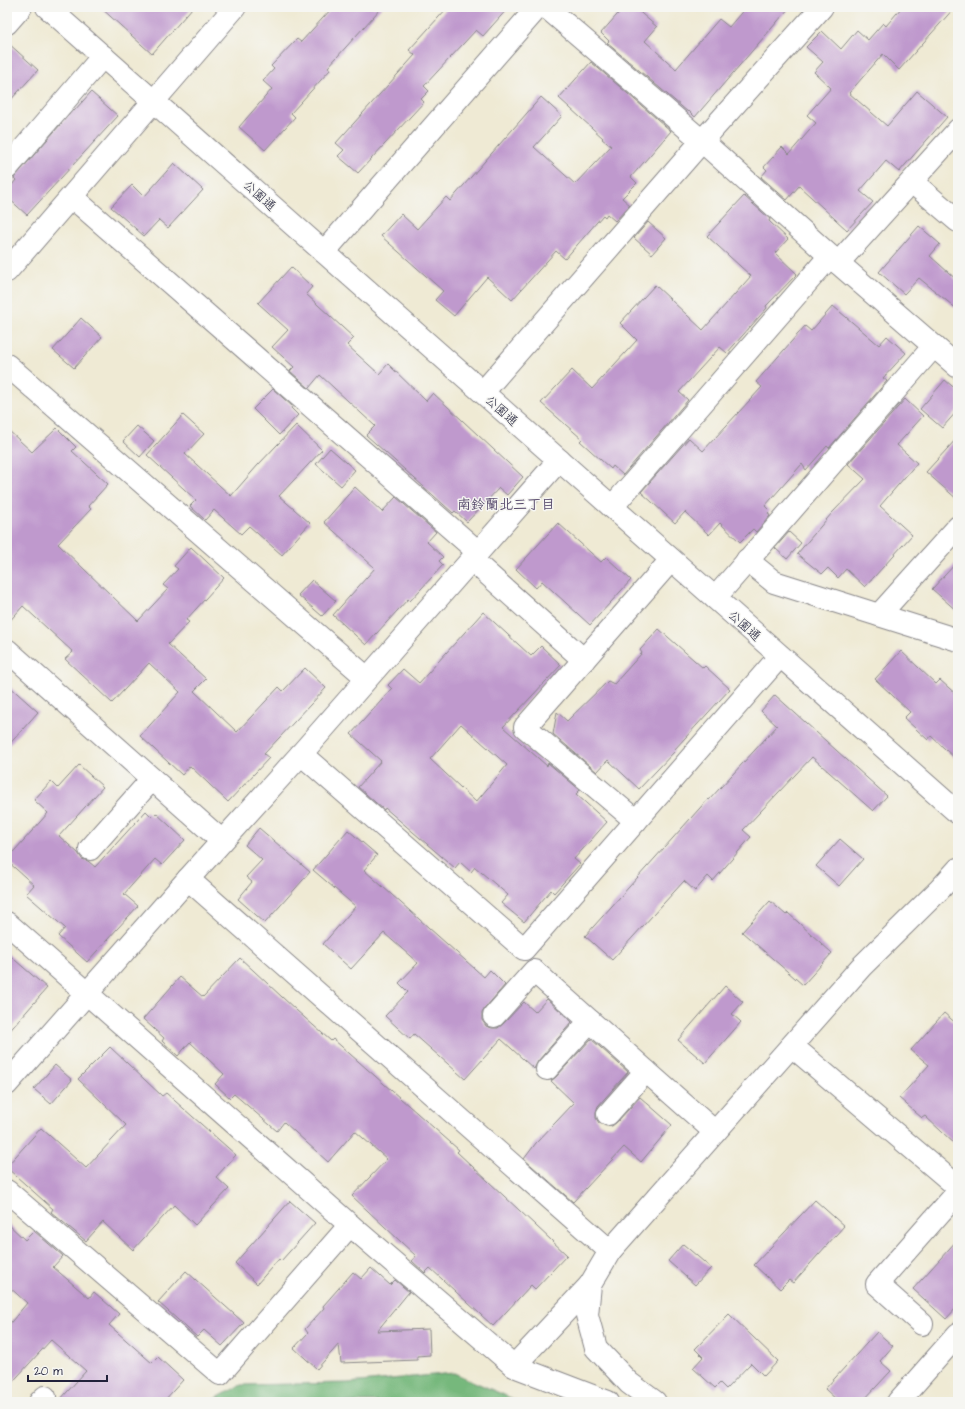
<svg xmlns="http://www.w3.org/2000/svg" width="965" height="1409" font-family="'Architects Daughter','Klee One',sans-serif">
<style>
.forest{fill:#76b87b;stroke:#4c6d5b}
.building{fill:#bf99cd;fill-rule:evenodd}
.lines{fill:none;stroke-linecap:round;stroke-linejoin:round}
.minor-casing{stroke:#888688;stroke-width:24}
.minor{stroke:#fff;stroke-width:22}
.labels{text-anchor:middle;stroke-width:3;stroke-linejoin:round;paint-order:stroke}
.street-label{font-size:13px;fill:#22223b;stroke:#f6f6f2}
.neighbourhood-label{font-size:14px;font-weight:bold;fill:#594c6e;stroke:#f6f6f2}
</style>
<rect width="100%" height="100%" fill="#f6f6f2"/>
<filter id="ink" filterUnits="userSpaceOnUse"><feTurbulence type="fractalNoise" baseFrequency=".025" numOctaves="2"/><feDisplacementMap in="SourceGraphic" scale="8" xChannelSelector="R" yChannelSelector="G"/><feConvolveMatrix kernelMatrix="1 2 1 2 8 2 1 2 1" color-interpolation-filters="sRGB"/></filter>
<filter id="wash" filterUnits="userSpaceOnUse"><feTurbulence type="fractalNoise" baseFrequency=".012" numOctaves="4" result="noise"/><feDisplacementMap in="SourceGraphic" scale="16" xChannelSelector="R" yChannelSelector="G"/><feGaussianBlur stdDeviation="0.9" result="paint"/><feColorMatrix in="noise" values="0 0 0 0 0 0 0 0 0 0 0 0 0 0 0 0 0 1.4 0 .05"/><feComposite in="paint" operator="in"/></filter>
<g filter="url(#wash)">
<rect width="100%" height="100%" fill="#efead4"/>
<path class="forest" d="M454,1373L520,1402H209L241,1385L348,1383Z"/>
<g id="blocks">
<g class="building">
<path d="M100,7H193L152,54Z"/>
<path d="M333,7H382L328,67L330,70L291,113L295,117L265,150L239,127L272,89L263,81L274,69L271,66L297,39L301,42Z"/>
<path d="M448,7H509L483,36L476,30L424,86L429,91L421,99L424,102L358,173L338,156L344,150L336,143L415,55L409,50Z"/>
<path d="M624,7H634L657,27L645,41L676,69L719,19L729,27L746,7H790L695,117L689,111L688,112L607,43L609,41L601,33Z"/>
<path d="M902,7H955L899,70L883,54L849,93L887,126L917,91L947,117L899,172L886,161L860,191L873,202L847,230L799,186L787,200L761,177L767,170L764,167L782,147L789,154L816,123L807,115L831,88L814,72L823,62L806,47L822,31L841,49L857,30L868,40L883,23L886,26Z"/>
<path d="M7,42L38,70L7,104Z"/>
<path d="M591,62L671,131L631,177L637,183L622,198L630,205L615,221L607,214L605,217L603,215L565,259L556,251L512,300L487,277L454,316L435,300L443,291L381,236L401,214L417,229L446,197L450,201L541,97L562,116L534,147L575,184L611,146L602,139L603,138L559,98Z"/>
<path d="M91,92L118,116L27,215L7,197V191L16,180L14,178L73,110L74,111Z"/>
<path d="M174,163L203,190L168,228L159,220L144,236L111,207L132,185L144,197Z"/>
<path d="M744,196L770,219L769,221L788,239L775,253L797,274L766,306L767,308L727,353L720,347L679,392L688,400L623,475L613,466L611,469L580,441L582,439L541,403L572,370L592,389L637,340L620,323L655,285L703,330L751,276L707,236Z"/>
<path d="M648,222L666,238L652,254L634,238Z"/>
<path d="M919,226L940,244L930,256L958,281V310L919,278L904,294L879,272Z"/>
<path d="M291,267L312,287L306,294L354,338L347,345L379,374L388,364L426,401L433,393L523,477L507,495L499,488L467,522L455,511L453,513L366,435L375,426L320,375L309,388L290,371L294,367L272,347L288,330L258,303Z"/>
<path d="M833,306L879,345L887,336L906,353L883,378L887,381L829,448L827,446L806,470L802,464L765,506L770,511L768,513L770,516L756,532L753,529L740,542L720,523L709,535L685,512L675,523L641,492L689,438L703,451L762,387L756,382L805,326L811,331Z"/>
<path d="M81,318L102,337L74,368L53,350Z"/>
<path d="M945,380L958,391V410L942,428L920,409Z"/>
<path d="M273,389L292,406L291,408L298,415L279,435L253,409Z"/>
<path d="M905,399L923,416L897,445L917,463L880,506L912,535L865,587L846,569L838,578L828,568L822,574L797,554L832,513L865,479L848,464Z"/>
<path d="M183,415L204,434L185,454L231,496L258,465L296,425L322,450L279,496L310,523L282,555L249,526L241,534L214,510L205,520L190,506L196,500L147,455Z"/>
<path d="M137,426L154,441L140,457L123,441Z"/>
<path d="M57,428L76,447L72,451L108,484L88,506L91,509L58,544L138,621L168,589L163,585L178,569L174,566L191,547L224,578L186,620L189,622L168,644L206,679L194,691L237,732L279,687L283,691L305,668L326,688L264,754L269,758L228,802L190,766L182,775L140,736L180,692L149,663L112,703L65,659L73,652L23,606L7,624V429L32,452Z"/>
<path d="M958,437V500L926,472Z"/>
<path d="M330,448L355,470L341,486L316,464Z"/>
<path d="M355,487L382,512L396,497L436,532L427,542L443,557L439,561L443,565L410,601L408,599L366,645L333,615L375,568L324,522Z"/>
<path d="M558,523L601,562L606,557L631,580L590,625L542,581L536,588L516,569Z"/>
<path d="M789,532L801,543L787,559L775,548Z"/>
<path d="M958,561V612L932,589Z"/>
<path d="M312,580L336,601L322,616L298,595Z"/>
<path d="M483,612L531,656L541,646L561,665L503,727L547,766L548,763L580,790L576,794L607,822L574,859L580,864L554,893L551,890L524,922L501,903L508,895L475,867L471,872L460,862L455,868L385,808L384,810L358,787L381,761L351,734L392,689L388,685L403,669L419,683ZM461,724L507,765L476,802L430,759Z"/>
<path d="M659,629L703,668L705,666L730,689L674,750L675,751L639,789L608,760L597,772L553,734L557,712L567,721L608,681L614,684L642,653L640,650Z"/>
<path d="M901,651L936,684L940,680L958,696V761L931,736L928,740L904,718L910,712L875,679Z"/>
<path d="M7,684L38,712L7,747Z"/>
<path d="M775,695L887,796L873,811L812,757L743,830L751,837L713,881L708,876L695,891L684,881L612,960L585,936L708,799L709,800L777,726L761,711Z"/>
<path d="M79,765L103,787L59,836L78,853L82,859L88,861L95,867L146,811L152,817L156,813L185,840L162,865L155,859L124,894L138,906L87,962L58,936L65,928L26,894L34,885L7,861V859L48,813L34,800L51,781L58,788Z"/>
<path d="M259,828L310,872L265,923L238,899L252,882L246,877L262,860L245,845Z"/>
<path d="M348,830L377,855L364,870L484,977L490,970L505,985L485,1008L482,1013V1020L486,1026L492,1028H498L503,1024L524,1002L535,1012L547,999L572,1022L538,1061L534,1069L501,1039L465,1079L414,1034L410,1039L385,1016L408,992L399,983L418,963L384,933L351,969L323,944L355,907V906L313,870Z"/>
<path d="M840,839L863,859L839,886L816,866Z"/>
<path d="M770,901L786,915L788,913L832,953L803,985L742,932Z"/>
<path d="M7,953L47,988L7,1034Z"/>
<path d="M240,958L296,1010L331,1041L333,1039L459,1150L457,1152L567,1255L535,1289L531,1285L493,1326L430,1268L425,1273L412,1261L416,1256L352,1196L387,1159L355,1131L328,1162L284,1122L277,1131L234,1094L230,1098L215,1084L224,1074L190,1042L178,1056L162,1041L164,1038L143,1019L180,977L203,997Z"/>
<path d="M725,986L743,1002L732,1014L741,1022L705,1063L678,1040Z"/>
<path d="M944,1013L958,1025V1147L925,1116L922,1118L899,1098L929,1065L911,1050Z"/>
<path d="M591,1039L628,1072L598,1106L596,1112V1118L599,1123L606,1126H612L617,1122L640,1097L672,1125L641,1162L624,1147L573,1202L524,1159L536,1143L574,1103L551,1081L556,1077Z"/>
<path d="M110,1047L162,1096L166,1093L236,1155L216,1177L229,1189L195,1225L174,1205L133,1250L103,1222L86,1241L51,1212L53,1209L7,1168V1166L41,1128L86,1168L126,1125L78,1079Z"/>
<path d="M55,1065L72,1080L51,1104L34,1089Z"/>
<path d="M815,1200L844,1226L793,1283L789,1280L780,1289L754,1265Z"/>
<path d="M290,1201L315,1223L281,1261L279,1259L257,1284L235,1263Z"/>
<path d="M7,1223L25,1240L34,1231L63,1256L53,1267L89,1298L94,1292L119,1314L109,1325L152,1363L158,1357L183,1380L163,1402H58L86,1371L51,1340L7,1388V1327L27,1303L7,1285Z"/>
<path d="M958,1239V1306L946,1319L913,1289Z"/>
<path d="M683,1244L711,1268L695,1285L668,1261Z"/>
<path d="M371,1268L390,1285L395,1280L409,1292L377,1331L429,1329L430,1355L417,1356V1360L341,1363L339,1344L317,1369L294,1348L308,1333L305,1329L324,1308L323,1306L353,1272L361,1279Z"/>
<path d="M186,1271L244,1323L222,1346L204,1330L197,1337L158,1302Z"/>
<path d="M729,1314L778,1361L764,1376L751,1363L726,1389L720,1383L715,1388L693,1368L703,1357L695,1349Z"/>
<path d="M877,1332L893,1346L880,1361L891,1371L862,1402H839L825,1389Z"/>
</g>
</g>
</g>
<g filter="url(#ink)">
<use href="#blocks" fill-opacity="0" stroke="#888688" stroke-width="1"/>
<g class="lines">
<defs>
<g id="minor">
<path d="M47,7L958,813"/>
<path d="M546,7L702,141L830,256L958,367"/>
<path d="M7,23L21,7"/>
<path d="M7,168L103,56"/>
<path d="M912,182L958,221"/>
<path d="M72,197L478,552"/>
<path d="M324,252L538,7"/>
<path d="M838,263L958,130"/>
<path d="M7,271L235,7"/>
<path d="M7,365L367,678"/>
<path d="M483,392L702,141L822,7"/>
<path d="M612,507L830,256"/>
<path d="M472,560L584,660"/>
<path d="M747,560L774,582L958,640"/>
<path d="M715,598L934,346"/>
<path d="M879,615L958,527"/>
<path d="M7,650L222,841"/>
<path d="M301,754L524,949L780,656"/>
<path d="M636,821L525,727L671,560"/>
<path d="M90,849L152,779"/>
<path d="M188,879L610,1251"/>
<path d="M7,923L350,1225L514,1366L590,1285"/>
<path d="M494,1016L534,971L590,1021"/>
<path d="M792,1046L958,1187"/>
<path d="M547,1069L590,1021L646,1071"/>
<path d="M7,1084L188,879L301,754L559,460"/>
<path d="M608,1114L646,1071L715,1132"/>
<path d="M7,1191L220,1374L350,1225"/>
<path d="M922,1324L877,1284L958,1192"/>
<path d="M514,1366L608,1402"/>
<path d="M40,1402L45,1397"/>
<path d="M655,1402L629,1383L596,1348L587,1315L590,1285L610,1251L861,967L940,889L958,869"/>
<path d="M898,1402L958,1334"/>
</g>
</defs>
<use href="#minor" class="minor-casing"/>
<use href="#minor" class="minor"/>
</g>
</g>
<g class="labels">
<g class="street-label">
<text transform="translate(260 195) rotate(42)" y="5">公園通</text>
<text transform="translate(502 410) rotate(42)" y="5">公園通</text>
<text transform="translate(745 625) rotate(42)" y="5">公園通</text>
</g>
<g class="neighbourhood-label">
<text x="506" y="509">南鈴蘭北三丁目</text>
</g>
</g>
<rect width="965" height="1409" fill="none" stroke="#f6f6f2" stroke-width="24"/>
<path d="M28 1375v6h79v-6" fill="none" stroke="#22223b" stroke-width="2"/>
<text x="34" y="1375" font-size="12" fill="#22223b" stroke="#f6f6f2" stroke-width="3" paint-order="stroke">20 m</text>
</svg>
